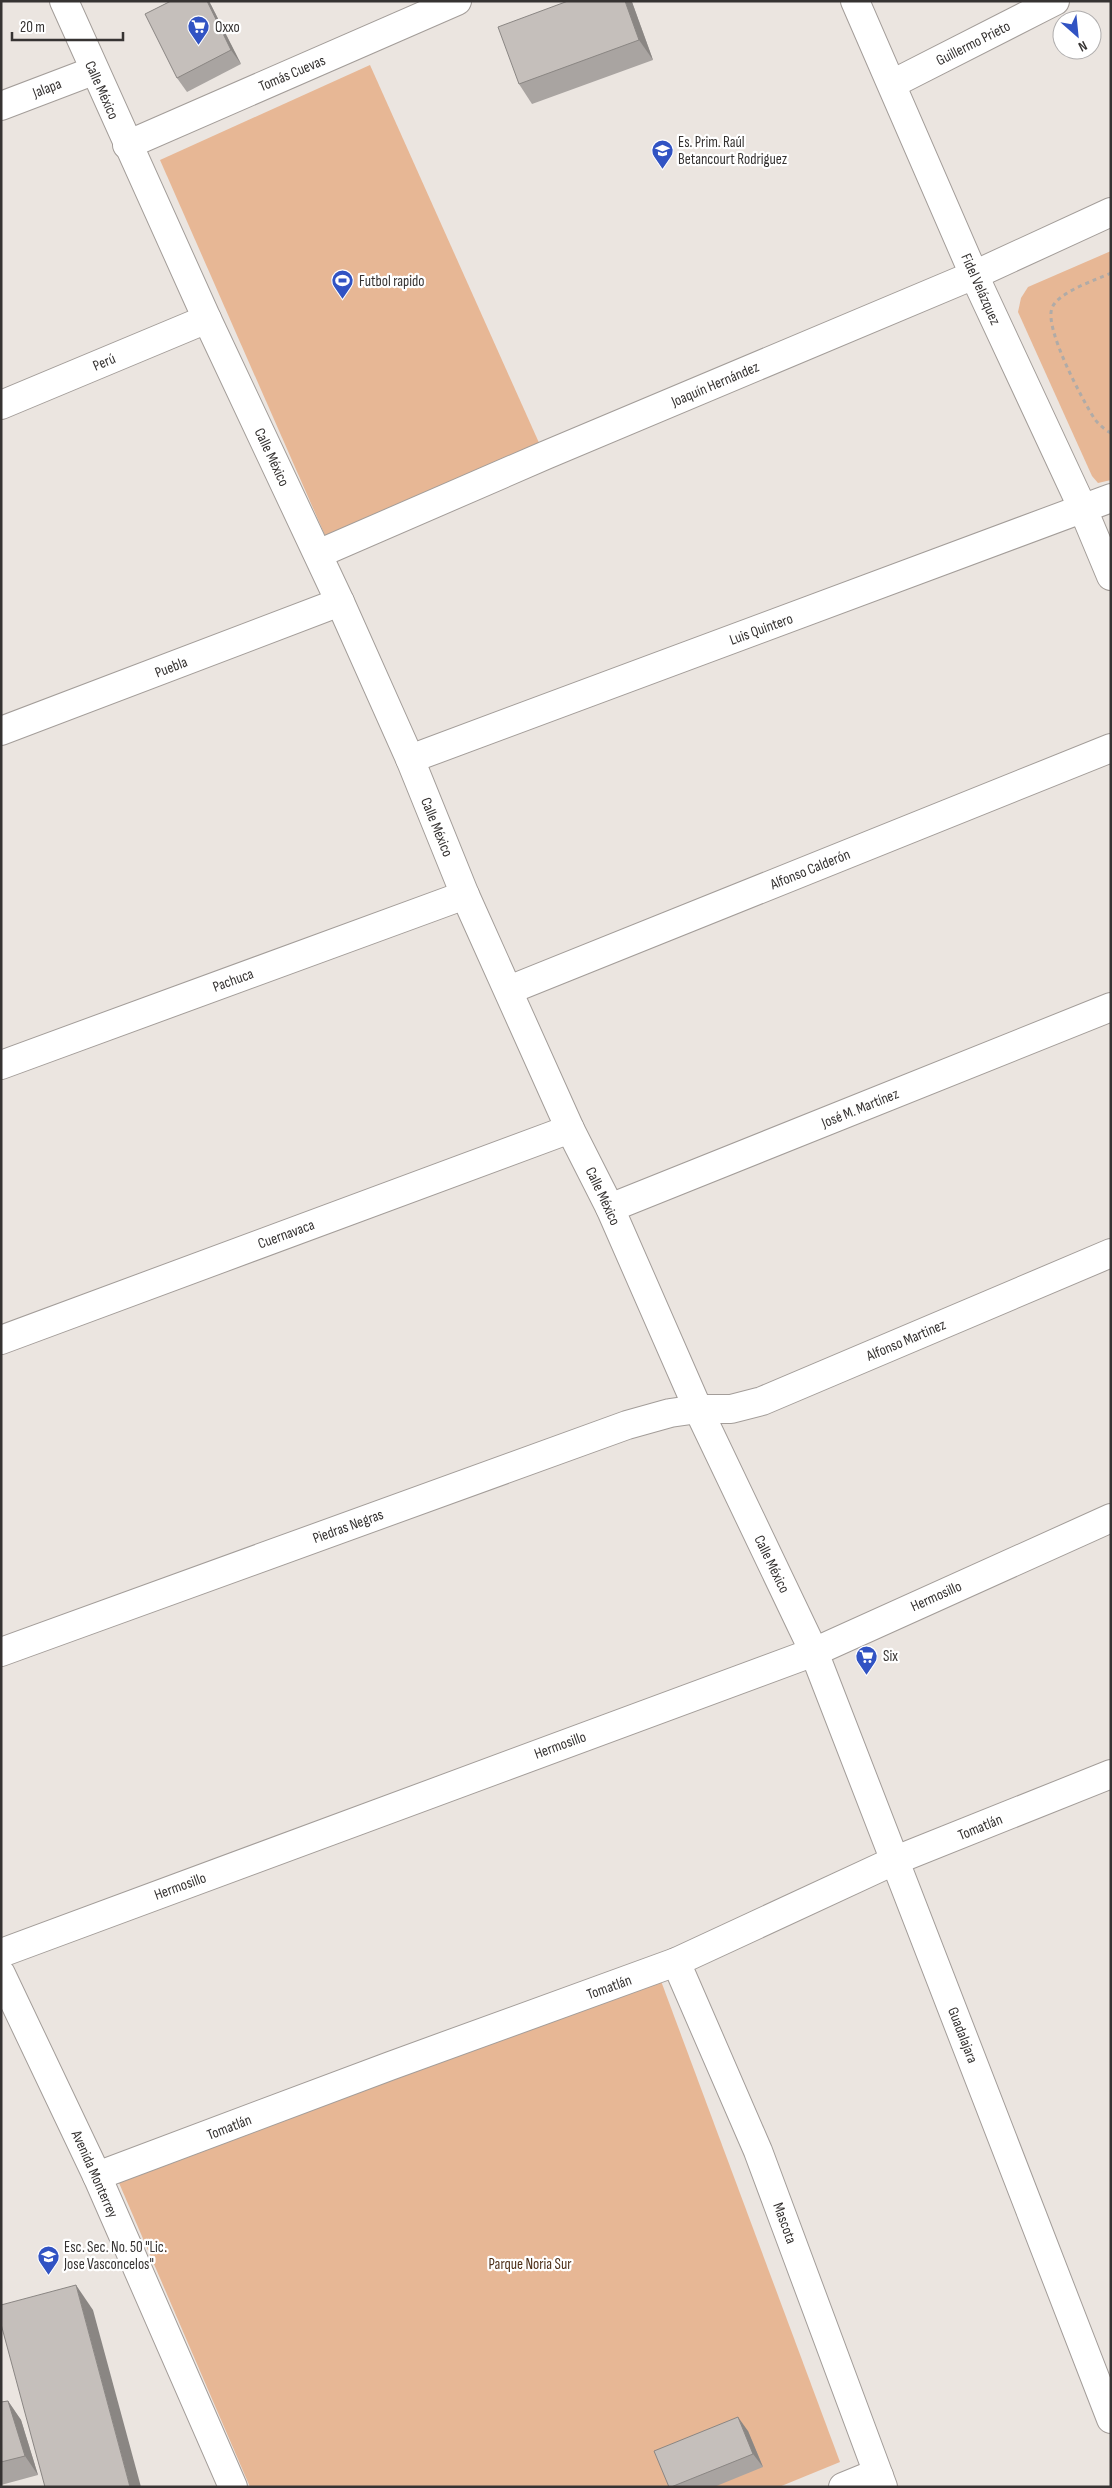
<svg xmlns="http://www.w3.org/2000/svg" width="1112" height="2488" font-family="'Sofia Sans Condensed',sans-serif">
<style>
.green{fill:#e7b795}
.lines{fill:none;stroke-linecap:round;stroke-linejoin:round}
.street-casing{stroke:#a39d99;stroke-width:30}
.secondary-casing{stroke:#a39d99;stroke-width:30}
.path{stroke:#b0aba7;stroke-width:3;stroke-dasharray:4 4;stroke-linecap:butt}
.street{stroke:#fff;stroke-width:28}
.secondary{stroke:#fff;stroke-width:28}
.wall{fill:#a9a4a1}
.shaded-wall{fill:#8a8683}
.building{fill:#c5bfbb;stroke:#8a8683}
.labels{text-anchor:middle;stroke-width:4.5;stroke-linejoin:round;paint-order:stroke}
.poi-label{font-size:15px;fill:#363332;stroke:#fff;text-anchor:start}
.street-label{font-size:15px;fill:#363332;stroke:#fff}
.park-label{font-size:15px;fill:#4c2e17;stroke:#fff}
</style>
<rect width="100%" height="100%" fill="#ebe5e0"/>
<g class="green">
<path d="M370,65L540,445L331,549L160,160Z"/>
<path d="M1111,251V480L1098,483L1092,476L1018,312L1021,298L1028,287Z"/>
<path d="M661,1981L840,2462L779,2487H250L116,2176Z"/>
</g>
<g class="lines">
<defs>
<g id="street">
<path d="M64,1L207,319L340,602L410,759L465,895L570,1129L610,1208L698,1409L814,1652L1111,2419"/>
<path d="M855,1L974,275L1083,509L1111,576"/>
<path d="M892,84L1055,1"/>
<path d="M1,106L93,71"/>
<path d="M127,145L457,1"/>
<path d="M1,405L207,319"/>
<path d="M318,554L546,455L974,275L1111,212"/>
<path d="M1,731L340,602"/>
<path d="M410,759L1111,498"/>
<path d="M509,990L1111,748"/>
<path d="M1,1065L465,895"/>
<path d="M610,1208L1111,1007"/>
<path d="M1,1340L570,1129"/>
<path d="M1,1652L627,1425L670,1413L698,1409H731L762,1401L1111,1253"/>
<path d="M676,1962L758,2151L883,2487"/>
<path d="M1,1974L97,2176L233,2487"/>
<path d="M97,2176L390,2066L676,1962L896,1860L1111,1774"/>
<path d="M843,2487L865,2478L879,2476"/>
</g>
<path id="secondary" d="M1,1953L814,1652L1111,1518"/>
</defs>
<use href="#street" class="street-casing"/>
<use href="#secondary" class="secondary-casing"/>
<path class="path" d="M1111,273C1096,280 1058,292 1052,308C1044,328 1082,399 1094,418C1098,424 1105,430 1111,433"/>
<use href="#street" class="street"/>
<use href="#secondary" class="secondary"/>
</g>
<g class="wall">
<path d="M171,1H209L241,64L187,92L177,78Z"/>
<path d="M632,2L653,60L532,104L519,84Z"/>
<path d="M8,2401L21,2420L38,2475L1,2485V2402Z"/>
<path d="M748,2431L763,2467L714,2487H669Z"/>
</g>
<g class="shaded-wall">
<path d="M207,1H209L241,64L231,50Z"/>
<path d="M625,1H631L632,2L653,60L639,40Z"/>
<path d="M76,2285L93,2310L141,2487H130Z"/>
<path d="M8,2401L21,2420L38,2475L25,2456Z"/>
<path d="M738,2417L748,2431L763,2467L753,2454Z"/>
</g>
<g class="building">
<path d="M171,1H207L231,50L177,78L145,14Z"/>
<path d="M568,1H625L639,40L519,84L498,27Z"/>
<path d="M76,2285L130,2487H45L1,2324V2305Z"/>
<path d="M8,2401L25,2456L1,2462V2402Z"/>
<path d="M738,2417L753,2454L671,2487H669L654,2451Z"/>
</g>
<defs>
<symbol id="supermarket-pin" viewBox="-11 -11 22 30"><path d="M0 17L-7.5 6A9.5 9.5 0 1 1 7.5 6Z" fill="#3153c3" stroke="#fff"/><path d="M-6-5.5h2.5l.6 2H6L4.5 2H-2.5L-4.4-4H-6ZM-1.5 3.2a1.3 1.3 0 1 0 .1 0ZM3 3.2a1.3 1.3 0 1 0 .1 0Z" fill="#fff"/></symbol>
<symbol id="school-pin" viewBox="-11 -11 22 30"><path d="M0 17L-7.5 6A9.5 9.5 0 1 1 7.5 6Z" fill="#3153c3" stroke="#fff"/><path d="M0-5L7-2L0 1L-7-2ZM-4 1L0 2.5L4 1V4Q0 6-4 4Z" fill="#fff"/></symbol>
<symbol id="stadium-pin" viewBox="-11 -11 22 30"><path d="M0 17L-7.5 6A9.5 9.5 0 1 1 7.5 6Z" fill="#3153c3" stroke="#fff"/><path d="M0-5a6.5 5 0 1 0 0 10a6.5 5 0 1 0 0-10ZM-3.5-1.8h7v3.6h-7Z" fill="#fff"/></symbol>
</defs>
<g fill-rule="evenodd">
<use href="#supermarket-pin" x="186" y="14" width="25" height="34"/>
<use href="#school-pin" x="650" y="138" width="25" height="34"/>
<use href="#stadium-pin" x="330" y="268" width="25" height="34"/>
<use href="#supermarket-pin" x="854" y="1644" width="25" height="34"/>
<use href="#school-pin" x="36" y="2244" width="25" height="34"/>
</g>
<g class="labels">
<g class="poi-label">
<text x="215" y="32">Oxxo</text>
<text x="678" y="147">Es. Prim. Raúl<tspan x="678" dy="17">Betancourt Rodriguez</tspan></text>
<text x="359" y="286">Futbol rapido</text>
<text x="883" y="1661">Six</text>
<text x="64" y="2252">Esc. Sec. No. 50 "Lic.<tspan x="64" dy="17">Jose Vasconcelos"</tspan></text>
</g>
<g class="street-label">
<text transform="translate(973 43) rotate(-27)" y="5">Guillermo Prieto</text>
<text transform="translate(292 73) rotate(-23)" y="5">Tomás Cuevas</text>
<text transform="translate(47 88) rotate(-21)" y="5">Jalapa</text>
<text transform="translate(102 90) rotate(66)" y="5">Calle México</text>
<text transform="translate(981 289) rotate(66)" y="5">Fidel Velázquez</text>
<text transform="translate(104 362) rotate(-23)" y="5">Perú</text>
<text transform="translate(715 384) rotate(-23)" y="5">Joaquín Hernández</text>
<text transform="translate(272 457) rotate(65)" y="5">Calle México</text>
<text transform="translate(761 629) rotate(-20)" y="5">Luis Quintero</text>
<text transform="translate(171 667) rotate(-21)" y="5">Puebla</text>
<text transform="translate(437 827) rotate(68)" y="5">Calle México</text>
<text transform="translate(810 869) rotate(-22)" y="5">Alfonso Calderón</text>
<text transform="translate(233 980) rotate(-20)" y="5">Pachuca</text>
<text transform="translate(860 1108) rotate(-22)" y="5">José M. Martínez</text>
<text transform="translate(603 1196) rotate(65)" y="5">Calle México</text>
<text transform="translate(286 1234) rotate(-20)" y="5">Cuernavaca</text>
<text transform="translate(906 1340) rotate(-23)" y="5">Alfonso Martinez</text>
<text transform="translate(348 1526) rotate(-20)" y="5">Piedras Negras</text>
<text transform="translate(772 1564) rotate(64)" y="5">Calle México</text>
<text transform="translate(936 1596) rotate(-24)" y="5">Hermosillo</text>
<text transform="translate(560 1745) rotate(-20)" y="5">Hermosillo</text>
<text transform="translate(980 1827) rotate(-22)" y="5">Tomatlán</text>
<text transform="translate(180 1886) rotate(-20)" y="5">Hermosillo</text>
<text transform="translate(609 1987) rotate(-20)" y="5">Tomatlán</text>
<text transform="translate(963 2035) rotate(69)" y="5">Guadalajara</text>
<text transform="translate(229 2127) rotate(-21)" y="5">Tomatlán</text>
<text transform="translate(95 2174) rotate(66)" y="5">Avenida Monterrey</text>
<text transform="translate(785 2223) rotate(70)" y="5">Mascota</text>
</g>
<g class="park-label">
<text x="530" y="2269">Parque Noria Sur</text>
</g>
</g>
<rect width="1112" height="2488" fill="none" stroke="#363332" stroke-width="5"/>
<g transform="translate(1077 35) rotate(153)"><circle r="24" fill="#ffffff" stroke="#afadad"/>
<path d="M0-4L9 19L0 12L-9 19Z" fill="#3153c3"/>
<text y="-8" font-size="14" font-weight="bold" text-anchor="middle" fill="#363332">N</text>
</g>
<path d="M12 32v8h111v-8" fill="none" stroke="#363332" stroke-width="2.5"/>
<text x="20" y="32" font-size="15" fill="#363332" stroke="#ffffff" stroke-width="4" paint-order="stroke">20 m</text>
</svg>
